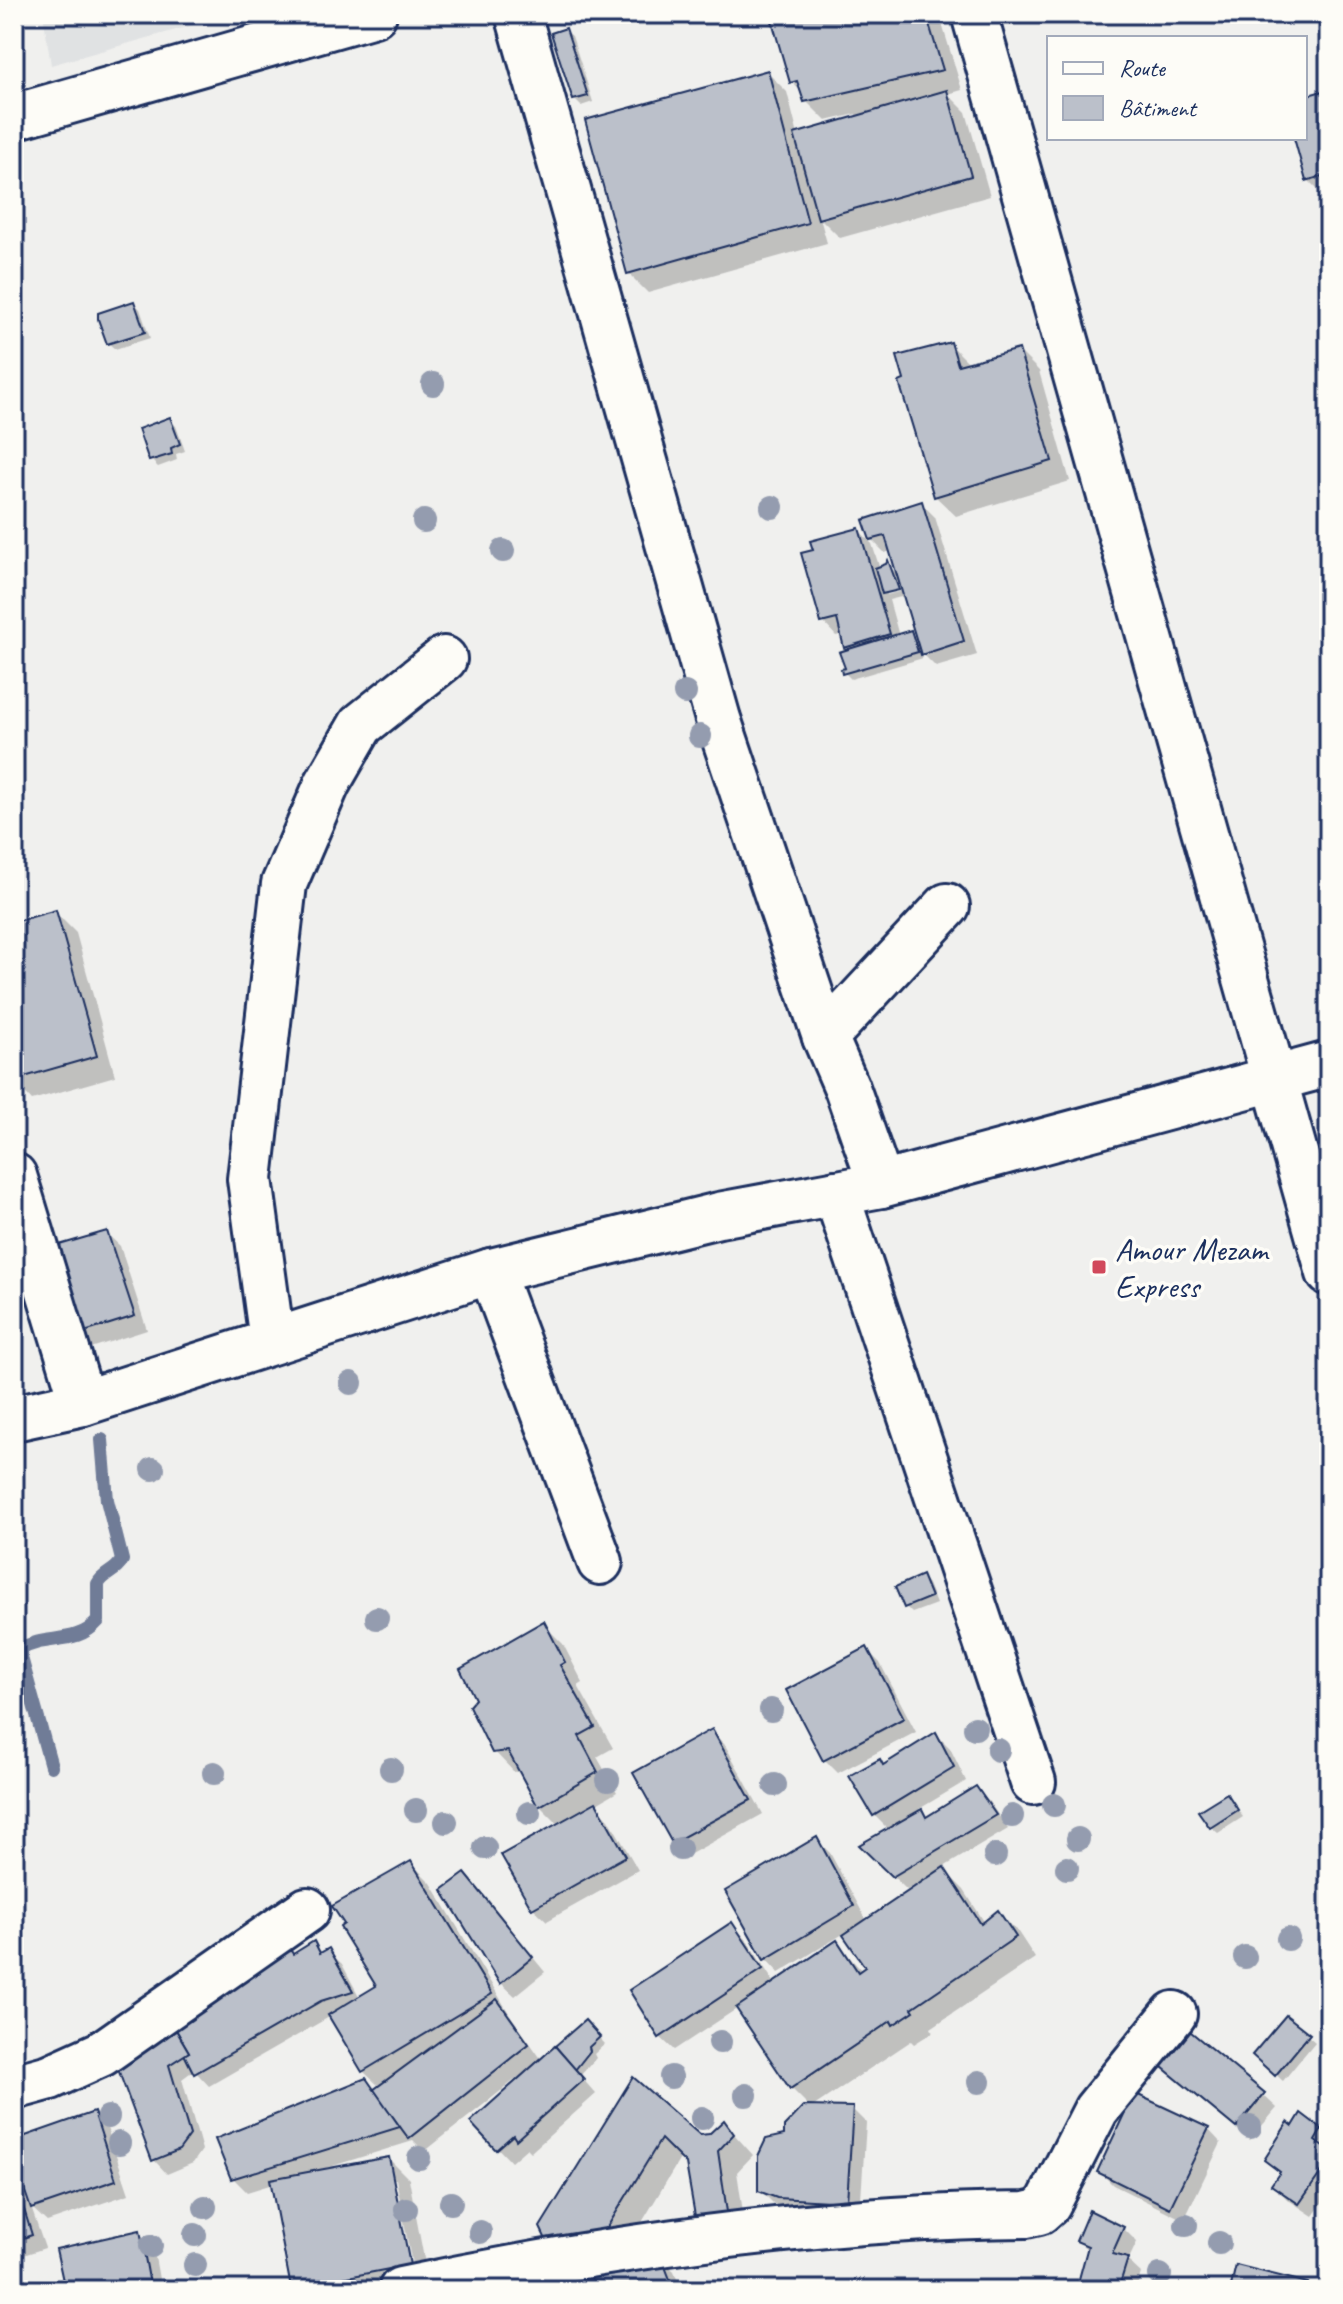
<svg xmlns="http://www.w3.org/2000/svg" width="1343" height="2304" font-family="Caveat,sans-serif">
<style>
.built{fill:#e0e2e3}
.shadow{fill:#0003;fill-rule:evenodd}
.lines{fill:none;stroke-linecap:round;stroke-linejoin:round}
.stream{stroke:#6f7b97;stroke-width:14}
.building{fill:#bbc0ca;stroke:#1b2f5e;stroke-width:2}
.minor-casing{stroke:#1b2f5e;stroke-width:50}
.minor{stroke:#fdfcf7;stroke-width:44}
.tree{fill:#949caf}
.poi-dot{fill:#d1495b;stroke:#fdfcf7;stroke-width:3}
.labels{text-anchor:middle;stroke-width:7;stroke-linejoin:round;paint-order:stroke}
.poi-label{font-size:32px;fill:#1b2f5e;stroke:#fdfcf7;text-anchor:start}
</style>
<rect width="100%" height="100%" fill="#f0f0ee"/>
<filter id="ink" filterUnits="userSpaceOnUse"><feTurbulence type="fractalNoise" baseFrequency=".0125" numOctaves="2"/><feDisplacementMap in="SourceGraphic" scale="16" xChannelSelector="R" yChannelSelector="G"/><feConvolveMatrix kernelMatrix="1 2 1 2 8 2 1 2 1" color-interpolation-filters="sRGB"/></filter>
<g filter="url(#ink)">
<path class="built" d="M43,14H233L51,65Z"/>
<g class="shadow">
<path d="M223,14H266L233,24Z"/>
<path d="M772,14H939L962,90L948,94L966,112L990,196L840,238L820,218L827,243L648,293L628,273L767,72L787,92L798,135L857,118L856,114L826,121L806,101L803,94L792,82Z"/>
<path d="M565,30L572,36L593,102L581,106L574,99Z"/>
<path d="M1329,91V191L1321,193L1308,180L1296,138H1305V98Z"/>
<path d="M134,303L140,309L150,338L115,349L108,343Z"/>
<path d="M950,344L970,364L1019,351L1039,371L1070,481L956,516L935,496Z"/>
<path d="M170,420L176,426L185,451L176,454L177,460L158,467L151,460Z"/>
<path d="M921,503L935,517L977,655L936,667L921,652L923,658L851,679L845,673L849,651L843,634L836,636L823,622L815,551L859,530L872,544L880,569L889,566L899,576L891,551L885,553L871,539ZM908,586L909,589L887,595V591ZM905,596L919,641L910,632L899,636L889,600Z"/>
<path d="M56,913L76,933L115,1076L32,1100L14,1081V924Z"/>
<path d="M106,1233L120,1246L147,1330L91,1348L77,1334Z"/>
<path d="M922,1577L928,1584L936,1604L912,1613L906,1607Z"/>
<path d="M543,1624L563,1644L583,1683L578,1686L613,1748L597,1757L617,1792L595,1805L609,1819L638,1870L547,1921L533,1908L559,1825L540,1806L521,1771L514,1772L494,1751Z"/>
<path d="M867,1650L880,1663L916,1732L838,1773L825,1760Z"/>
<path d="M712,1732L725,1745L763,1814L687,1856L673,1842L636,1774Z"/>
<path d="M936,1734L950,1748L966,1781L919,1809L928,1818L975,1788L989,1802L1008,1829L942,1868L964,1890L985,1923L998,1912L1018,1932L1035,1958L931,2028L933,2032L914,2044L911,2041L811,2108L791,2088L738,2008L674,2050L660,2037L732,1925L746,1939L775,1984L836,1943L834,1940L862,1971L867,1968L843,1934L779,1973L766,1959L727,1892L816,1839L830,1853L867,1921L918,1888L916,1885L907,1890L862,1846L889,1830L874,1815L880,1761L885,1766Z"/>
<path d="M1227,1796L1243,1817L1218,1833L1211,1827Z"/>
<path d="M411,1863L431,1883L510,2015L542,2060L585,2023L605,2044L594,2054L596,2058L580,2076L596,2094L531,2152L527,2148L511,2162L473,2122L519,2081L517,2078L424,2152L413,2141L326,2168V2170L389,2159L409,2179L429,2285L403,2290H296L293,2287L273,2184L247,2192L233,2178L366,2081L376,2091L380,2087L363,2071L331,2016L209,2086L194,2070L182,2079L202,2150L193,2163L167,2174L154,2160L117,2061L288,1948L295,1955L314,1944L323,1954L328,1951L342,1964L360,1998L379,1987ZM392,2179H396L414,2275L410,2276Z"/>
<path d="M465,1875L545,1972L515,1996L501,1983Z"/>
<path d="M1308,2036L1315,2042L1283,2081L1254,2055Z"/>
<path d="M1159,2062L1263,2095L1277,2108L1250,2140Z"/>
<path d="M634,2080L699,2138L710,2136L724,2123L753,2155L737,2172L746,2232L717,2235L697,2215L688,2163L681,2157L623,2254L570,2263Z"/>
<path d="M852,2109L866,2123L860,2214L792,2211L774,2204L760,2190L786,2137Z"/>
<path d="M93,2114L107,2128L129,2194L47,2222L31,2207L45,2248L14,2258V2142Z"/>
<path d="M1208,2129L1221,2143L1184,2220L1113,2185L1099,2171Z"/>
<path d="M1293,2129L1321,2130L1329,2138V2194L1313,2216L1287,2199L1274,2185L1281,2174L1266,2160Z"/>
<path d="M1123,2228L1137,2242L1128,2261L1141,2273L1136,2290H1078L1089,2251L1078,2241Z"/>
<path d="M139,2233L153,2246L161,2290H67Z"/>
<path d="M660,2258L674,2271L681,2290H598Z"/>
</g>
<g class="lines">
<path class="stream" d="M51,1766L20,1654L21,1649C46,1634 76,1646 98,1621V1584C103,1573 117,1572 122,1560L107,1500L102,1440"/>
</g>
<g class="building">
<path d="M770,14H926L943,70L804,102L797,81L790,83Z"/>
<path d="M566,28L588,96L573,100L551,33Z"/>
<path d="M768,70L808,223L627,274L585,120Z"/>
<path d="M1329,89V174L1306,181L1294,138H1305V96Z"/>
<path d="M947,90L971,176L818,219L794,134Z"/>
<path d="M134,301L145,332L107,344L98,319V313Z"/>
<path d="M951,342L958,365L1019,349L1052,461L934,497L899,382L904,380L897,356Z"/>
<path d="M170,417L180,444L171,448L172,454L149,461L138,429Z"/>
<path d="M922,501L964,641L921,655L885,536L870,540L863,520Z"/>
<path d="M859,528L890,634L844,648L837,619L821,623L801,553L813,550L810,541Z"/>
<path d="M888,560L899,590L882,594L875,568L886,564Z"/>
<path d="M911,630L918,652L842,674L841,669L845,668L839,652Z"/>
<path d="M56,910L97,1056L14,1080V922Z"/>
<path d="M107,1231L135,1316L75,1335L49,1248Z"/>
<path d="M922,1575L931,1597L904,1608L895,1587Z"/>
<path d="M544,1621L565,1662L560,1665L595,1727L579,1736L598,1772L538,1807L508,1751L492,1753L469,1706L475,1699L460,1669Z"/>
<path d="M867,1647L904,1718L823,1761L786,1690Z"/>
<path d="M712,1729L751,1800L672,1843L633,1773Z"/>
<path d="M936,1732L954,1767L873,1816L849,1776L880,1759L883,1765Z"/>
<path d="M976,1786L996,1815L892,1877L859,1845L922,1809L926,1817Z"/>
<path d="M1227,1793L1238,1810L1210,1828L1198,1811Z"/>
<path d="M596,1802L626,1856L532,1909L501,1855Z"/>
<path d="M817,1837L854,1906L764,1960L725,1891Z"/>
<path d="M411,1861L492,1994L362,2072L328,2015L376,1986L340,1927L344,1924L332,1906Z"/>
<path d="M944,1867L981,1924L998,1910L1016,1937L912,2008L914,2011L893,2025L891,2021L790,2089L736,2008L837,1940L858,1972L865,1967L843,1935Z"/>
<path d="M465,1873L533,1957L500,1984L442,1890Z"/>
<path d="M732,1922L763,1969L659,2038L629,1990Z"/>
<path d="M314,1941L320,1953L329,1948L353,1991L321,2001L194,2074L184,2054L189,2052L172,2023L288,1946L293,1954Z"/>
<path d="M497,1999L529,2044L409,2139L373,2090Z"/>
<path d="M1286,2015L1310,2034L1275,2076L1252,2055Z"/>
<path d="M585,2020L600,2037L589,2047L590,2051L575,2070L555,2046Z"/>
<path d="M172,2023L189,2052L169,2065L190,2135L179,2150L152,2161L115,2061Z"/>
<path d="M1185,2027L1265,2093L1236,2128L1156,2062Z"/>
<path d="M555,2046L584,2079L516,2140L513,2135L496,2150L470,2122Z"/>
<path d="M633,2077L700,2135L709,2134L724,2120L734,2134L718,2151L727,2212L695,2216L686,2164L661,2139L603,2234L548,2244L540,2227Z"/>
<path d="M366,2078L400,2127L231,2179L215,2139Z"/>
<path d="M1134,2093L1209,2128L1170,2208L1097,2172Z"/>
<path d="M804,2106L853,2107L847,2202L777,2198L758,2191V2156L766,2139L784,2135V2127Z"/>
<path d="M94,2112L116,2180L31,2209L14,2159V2140Z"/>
<path d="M1301,2113L1322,2129L1315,2141L1329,2150V2161L1299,2204L1271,2185L1280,2172L1264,2160L1288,2122L1293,2126Z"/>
<path d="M389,2157L410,2265L291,2288L270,2179Z"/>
<path d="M14,2177L32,2235L14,2241Z"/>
<path d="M1089,2210L1124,2227L1112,2254L1128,2258L1118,2290H1076L1088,2246L1076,2241Z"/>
<path d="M140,2230L151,2290H65L56,2249Z"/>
<path d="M661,2256L674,2290H596L591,2277Z"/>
<path d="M1236,2265L1308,2283L1306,2290H1230Z"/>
</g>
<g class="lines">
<defs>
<g id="minor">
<path d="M518,14L718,719L825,1037L847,1088L881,1185"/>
<path d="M974,14L1329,1273"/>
<path d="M14,117L374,14"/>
<path d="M825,1037L947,906"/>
<path d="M14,1176L83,1403"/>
<path d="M836,1193L1033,1782"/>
<path d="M491,1271L600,1562"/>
<path d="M272,1341L250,1179L284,884L327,784L361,725L444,659"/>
<path d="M14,1418L83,1403L491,1271L719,1215L881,1185L1329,1064"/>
<path d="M14,2087L50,2077L101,2054L307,1910"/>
<path d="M401,2290C606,2247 816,2217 1026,2215L1039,2212L1048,2204L1096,2110L1174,2014"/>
</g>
</defs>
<use href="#minor" class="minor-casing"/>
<use href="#minor" class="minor"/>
</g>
<g class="tree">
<circle cx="433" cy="384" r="12"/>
<circle cx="772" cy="507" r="12"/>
<circle cx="424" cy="521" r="12"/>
<circle cx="503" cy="551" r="12"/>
<circle cx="685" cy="693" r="12"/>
<circle cx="700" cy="736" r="12"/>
<circle cx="351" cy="1383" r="12"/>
<circle cx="153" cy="1469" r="12"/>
<circle cx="377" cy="1618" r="12"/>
<circle cx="771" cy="1710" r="12"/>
<circle cx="975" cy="1728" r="12"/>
<circle cx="998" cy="1750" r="12"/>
<circle cx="391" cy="1769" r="12"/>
<circle cx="214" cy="1773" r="12"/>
<circle cx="608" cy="1780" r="12"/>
<circle cx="775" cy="1785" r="12"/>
<circle cx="1054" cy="1805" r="12"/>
<circle cx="416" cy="1810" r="12"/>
<circle cx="529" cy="1813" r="12"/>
<circle cx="1012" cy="1816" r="12"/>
<circle cx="446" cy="1822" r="12"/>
<circle cx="1078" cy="1839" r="12"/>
<circle cx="485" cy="1848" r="12"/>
<circle cx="680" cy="1849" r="12"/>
<circle cx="995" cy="1855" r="12"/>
<circle cx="1067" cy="1868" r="12"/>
<circle cx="1288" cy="1939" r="12"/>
<circle cx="1245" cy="1957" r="12"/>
<circle cx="720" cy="2042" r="12"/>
<circle cx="671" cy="2077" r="12"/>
<circle cx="979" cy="2082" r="12"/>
<circle cx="746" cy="2095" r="12"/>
<circle cx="108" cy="2117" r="12"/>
<circle cx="702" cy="2118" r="12"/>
<circle cx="1250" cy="2127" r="12"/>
<circle cx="119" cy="2143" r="12"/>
<circle cx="419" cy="2158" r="12"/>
<circle cx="451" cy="2203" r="12"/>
<circle cx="205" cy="2207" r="12"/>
<circle cx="406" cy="2209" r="12"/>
<circle cx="1186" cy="2225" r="12"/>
<circle cx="480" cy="2232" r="12"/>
<circle cx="195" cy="2235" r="12"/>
<circle cx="1219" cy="2243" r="12"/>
<circle cx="151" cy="2246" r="12"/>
<circle cx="195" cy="2265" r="12"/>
<circle cx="1160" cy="2275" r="12"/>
</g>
</g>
<rect class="poi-dot" x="1091" y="1259" width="16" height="16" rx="4"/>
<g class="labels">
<g class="poi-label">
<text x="1115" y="1260">Amour Mezam<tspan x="1115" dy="37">Express</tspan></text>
</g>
</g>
<rect width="1343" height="2304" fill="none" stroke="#fdfcf7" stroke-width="48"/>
<rect x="24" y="24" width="1295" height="2256" fill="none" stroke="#1b2f5e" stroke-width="3" filter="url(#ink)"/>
<rect x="1047" y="36" width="260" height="104" fill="#fdfcf7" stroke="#a3aaba" stroke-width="2"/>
<rect x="1063" y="62" width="40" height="12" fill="#fdfcf7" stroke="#a3aaba" stroke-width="2"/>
<text x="1119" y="76" font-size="24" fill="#1b2f5e">Route</text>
<rect x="1063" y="96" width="40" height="24" fill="#bbc0ca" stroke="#a3aaba" stroke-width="2"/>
<text x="1119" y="116" font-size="24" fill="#1b2f5e">Bâtiment</text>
</svg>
